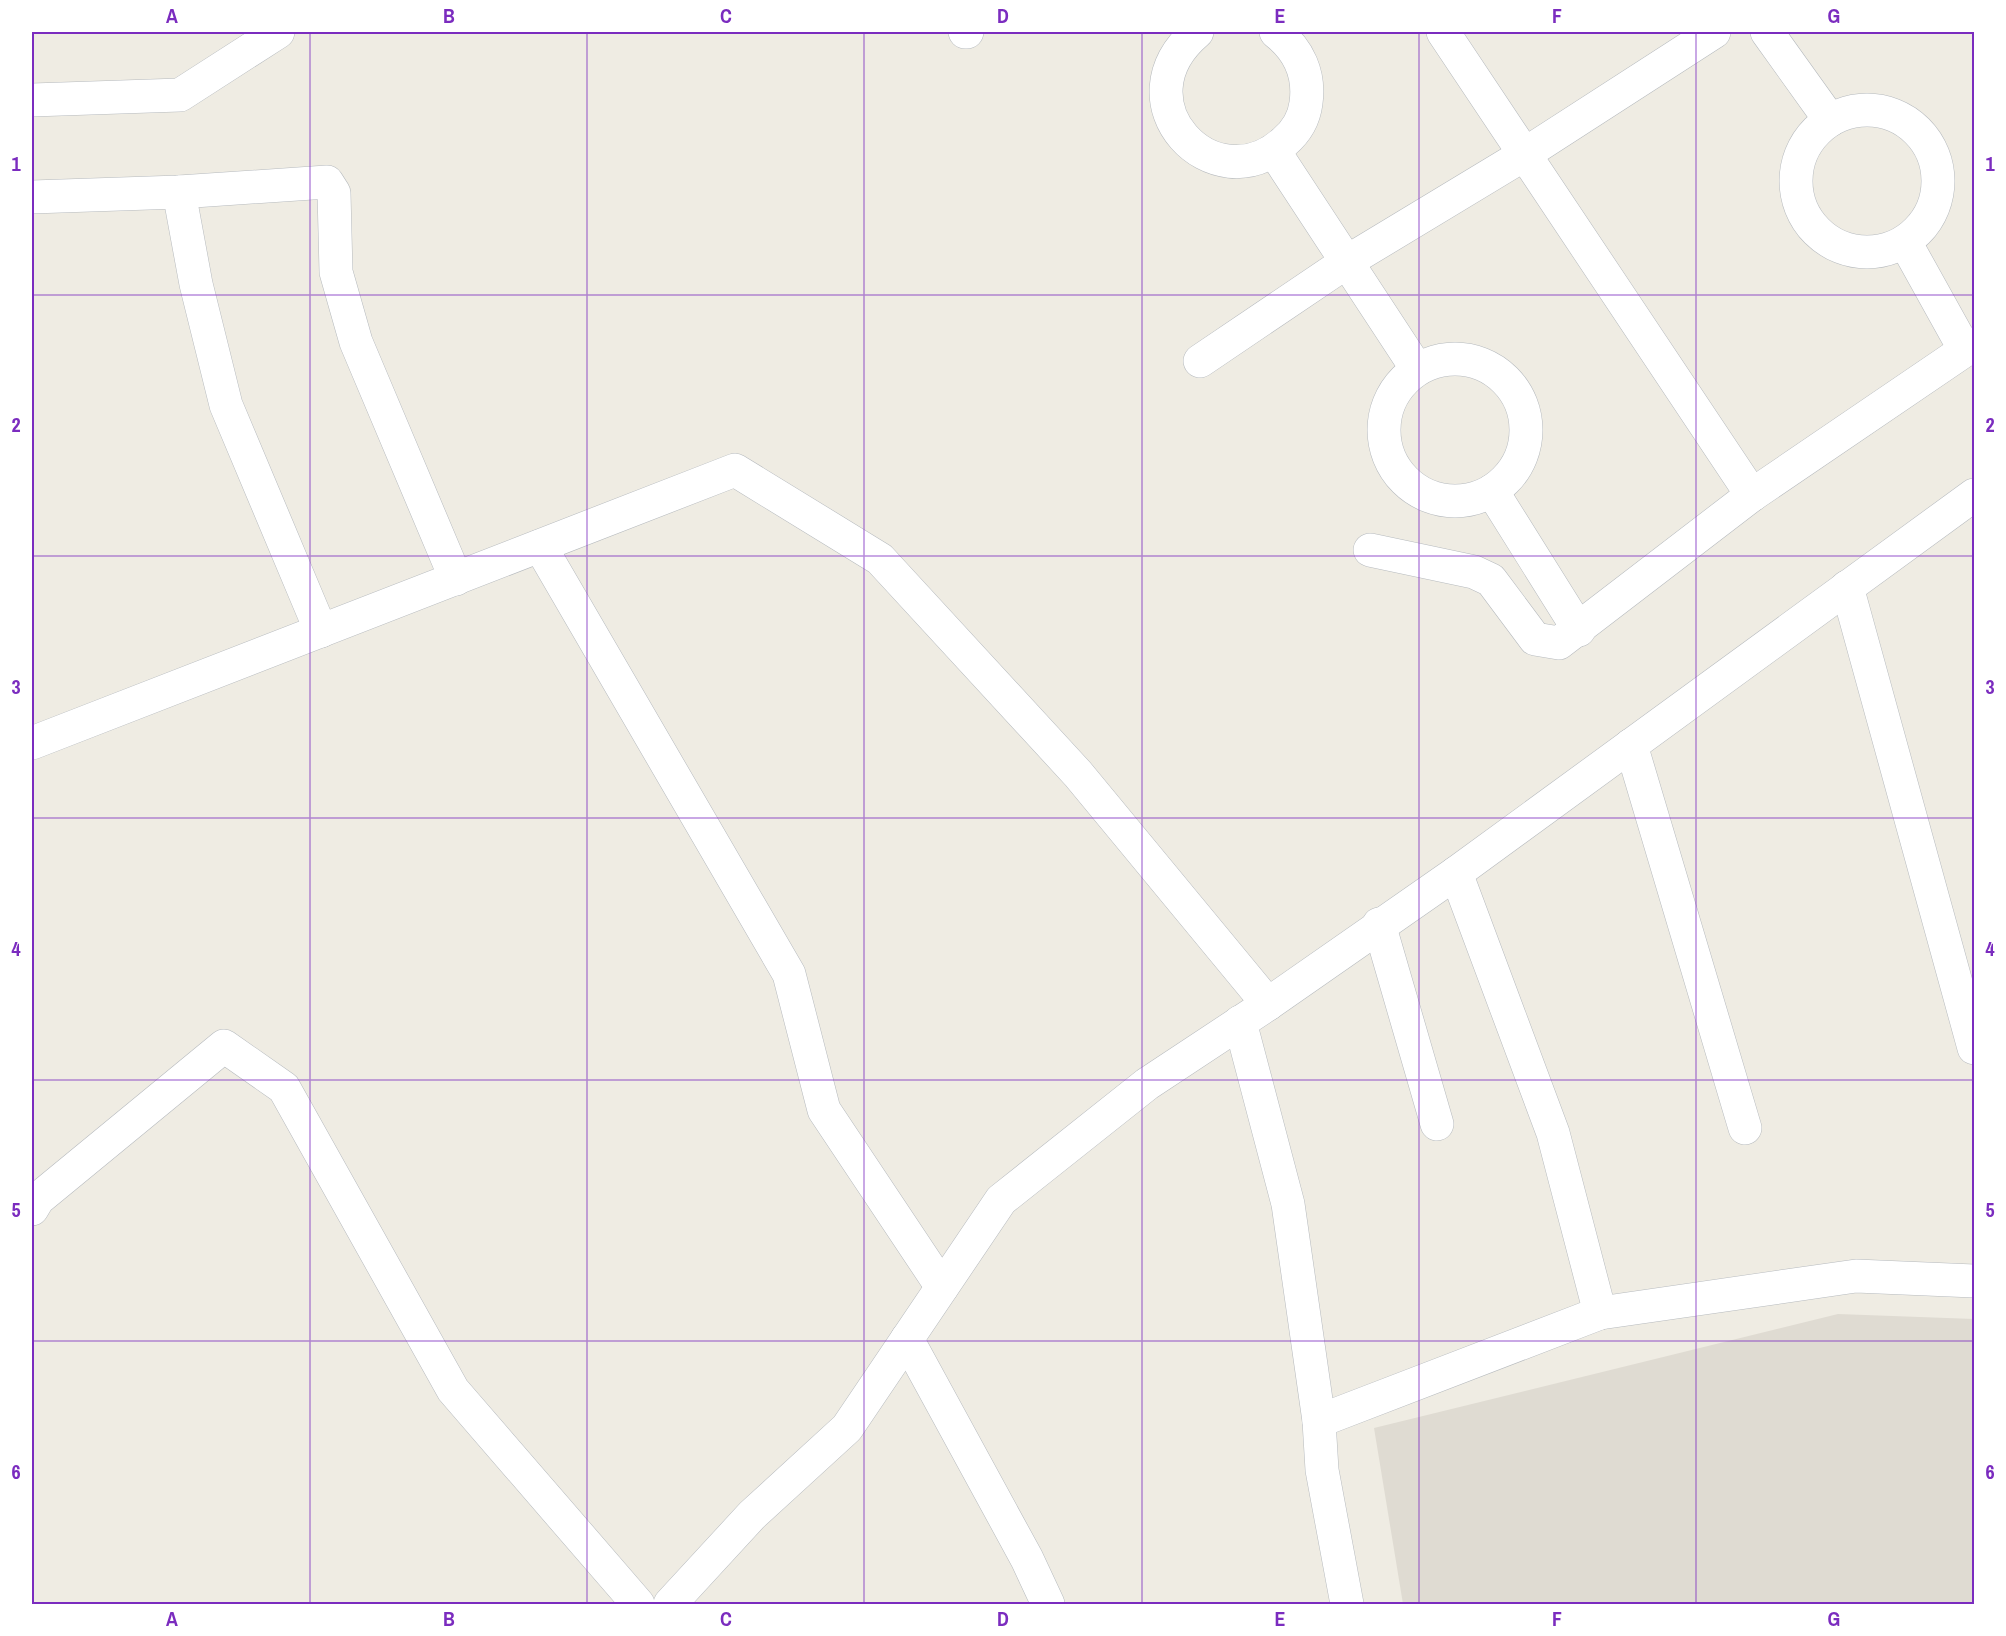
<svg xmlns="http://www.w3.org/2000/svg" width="2006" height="1636" font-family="'Archivo Narrow',sans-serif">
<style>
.education{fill:#dfdbd2}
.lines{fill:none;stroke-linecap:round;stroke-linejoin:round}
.minor-casing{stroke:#b6babe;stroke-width:34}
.minor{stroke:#fff;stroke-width:33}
.grid{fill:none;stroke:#7b2cbf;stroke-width:1.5;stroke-opacity:0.55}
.neatline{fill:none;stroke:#7b2cbf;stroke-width:2}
.grid-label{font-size:20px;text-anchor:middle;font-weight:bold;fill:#7b2cbf}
</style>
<rect width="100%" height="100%" fill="#efece3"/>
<path class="education" d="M1838,1314L1974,1319V1604H1403L1374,1428Z"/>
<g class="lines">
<defs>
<g id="minor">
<path d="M965,32H967"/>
<path d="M1197,32C1115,102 1214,205 1284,142C1296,132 1304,119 1306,103C1310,74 1299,50 1276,32"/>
<path d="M1443,32L1752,495"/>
<path d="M1767,32L1830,120"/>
<path d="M32,100L180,95L278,32"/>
<circle cx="1867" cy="181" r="71"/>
<path d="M1274,151L1417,369"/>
<path d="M179,192L196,284L226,405L321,631"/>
<path d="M32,197L179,192L327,182L334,193L336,272L356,342L456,579"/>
<path d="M1905,242L1965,350"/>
<circle cx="1455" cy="430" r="71"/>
<path d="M1200,361L1348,261L1525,154L1714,32"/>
<path d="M1492,491L1579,630"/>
<path d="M540,546L789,974L824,1110L942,1287"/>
<path d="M1370,550L1474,572L1491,580L1535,639L1559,643L1752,495L1974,344"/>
<path d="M1847,587L1974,1048"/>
<path d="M32,743L735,470L880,559L1078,774L1268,1004L1456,873L1974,495"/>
<path d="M1631,745L1745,1128"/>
<path d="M1456,873L1553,1133L1600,1313"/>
<path d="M1379,924L1437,1124"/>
<path d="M1240,1022L1288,1204L1319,1421L1322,1470L1347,1604"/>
<path d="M32,1209L38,1199L224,1046L284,1088L453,1390L638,1604"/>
<path d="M907,1339L1027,1559L1048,1604"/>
<path d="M1319,1421L1600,1313L1856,1276L1974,1281"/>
<path d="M670,1604L752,1515L847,1428L1001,1200L1147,1084L1268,1004"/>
</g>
</defs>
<use href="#minor" class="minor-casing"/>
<use href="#minor" class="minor"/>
</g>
<path class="grid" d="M310,32V1604M587,32V1604M864,32V1604M1142,32V1604M1419,32V1604M1696,32V1604M32,295H1974M32,556H1974M32,818H1974M32,1080H1974M32,1341H1974"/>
<rect width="2006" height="1636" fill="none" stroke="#ffffff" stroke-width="66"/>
<rect x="33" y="33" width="1940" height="1570" class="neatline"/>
<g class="grid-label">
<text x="172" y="23">A</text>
<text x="449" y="23">B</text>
<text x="726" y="23">C</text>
<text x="1003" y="23">D</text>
<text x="1280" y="23">E</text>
<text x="1557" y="23">F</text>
<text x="1834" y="23">G</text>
<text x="16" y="171">1</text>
<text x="1990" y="171">1</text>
<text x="16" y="432">2</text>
<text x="1990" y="432">2</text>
<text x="16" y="694">3</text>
<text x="1990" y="694">3</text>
<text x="16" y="956">4</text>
<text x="1990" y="956">4</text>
<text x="16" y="1217">5</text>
<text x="1990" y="1217">5</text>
<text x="16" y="1479">6</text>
<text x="1990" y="1479">6</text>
<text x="172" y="1626">A</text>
<text x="449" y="1626">B</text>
<text x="726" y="1626">C</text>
<text x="1003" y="1626">D</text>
<text x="1280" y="1626">E</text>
<text x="1557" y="1626">F</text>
<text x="1834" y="1626">G</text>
</g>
</svg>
